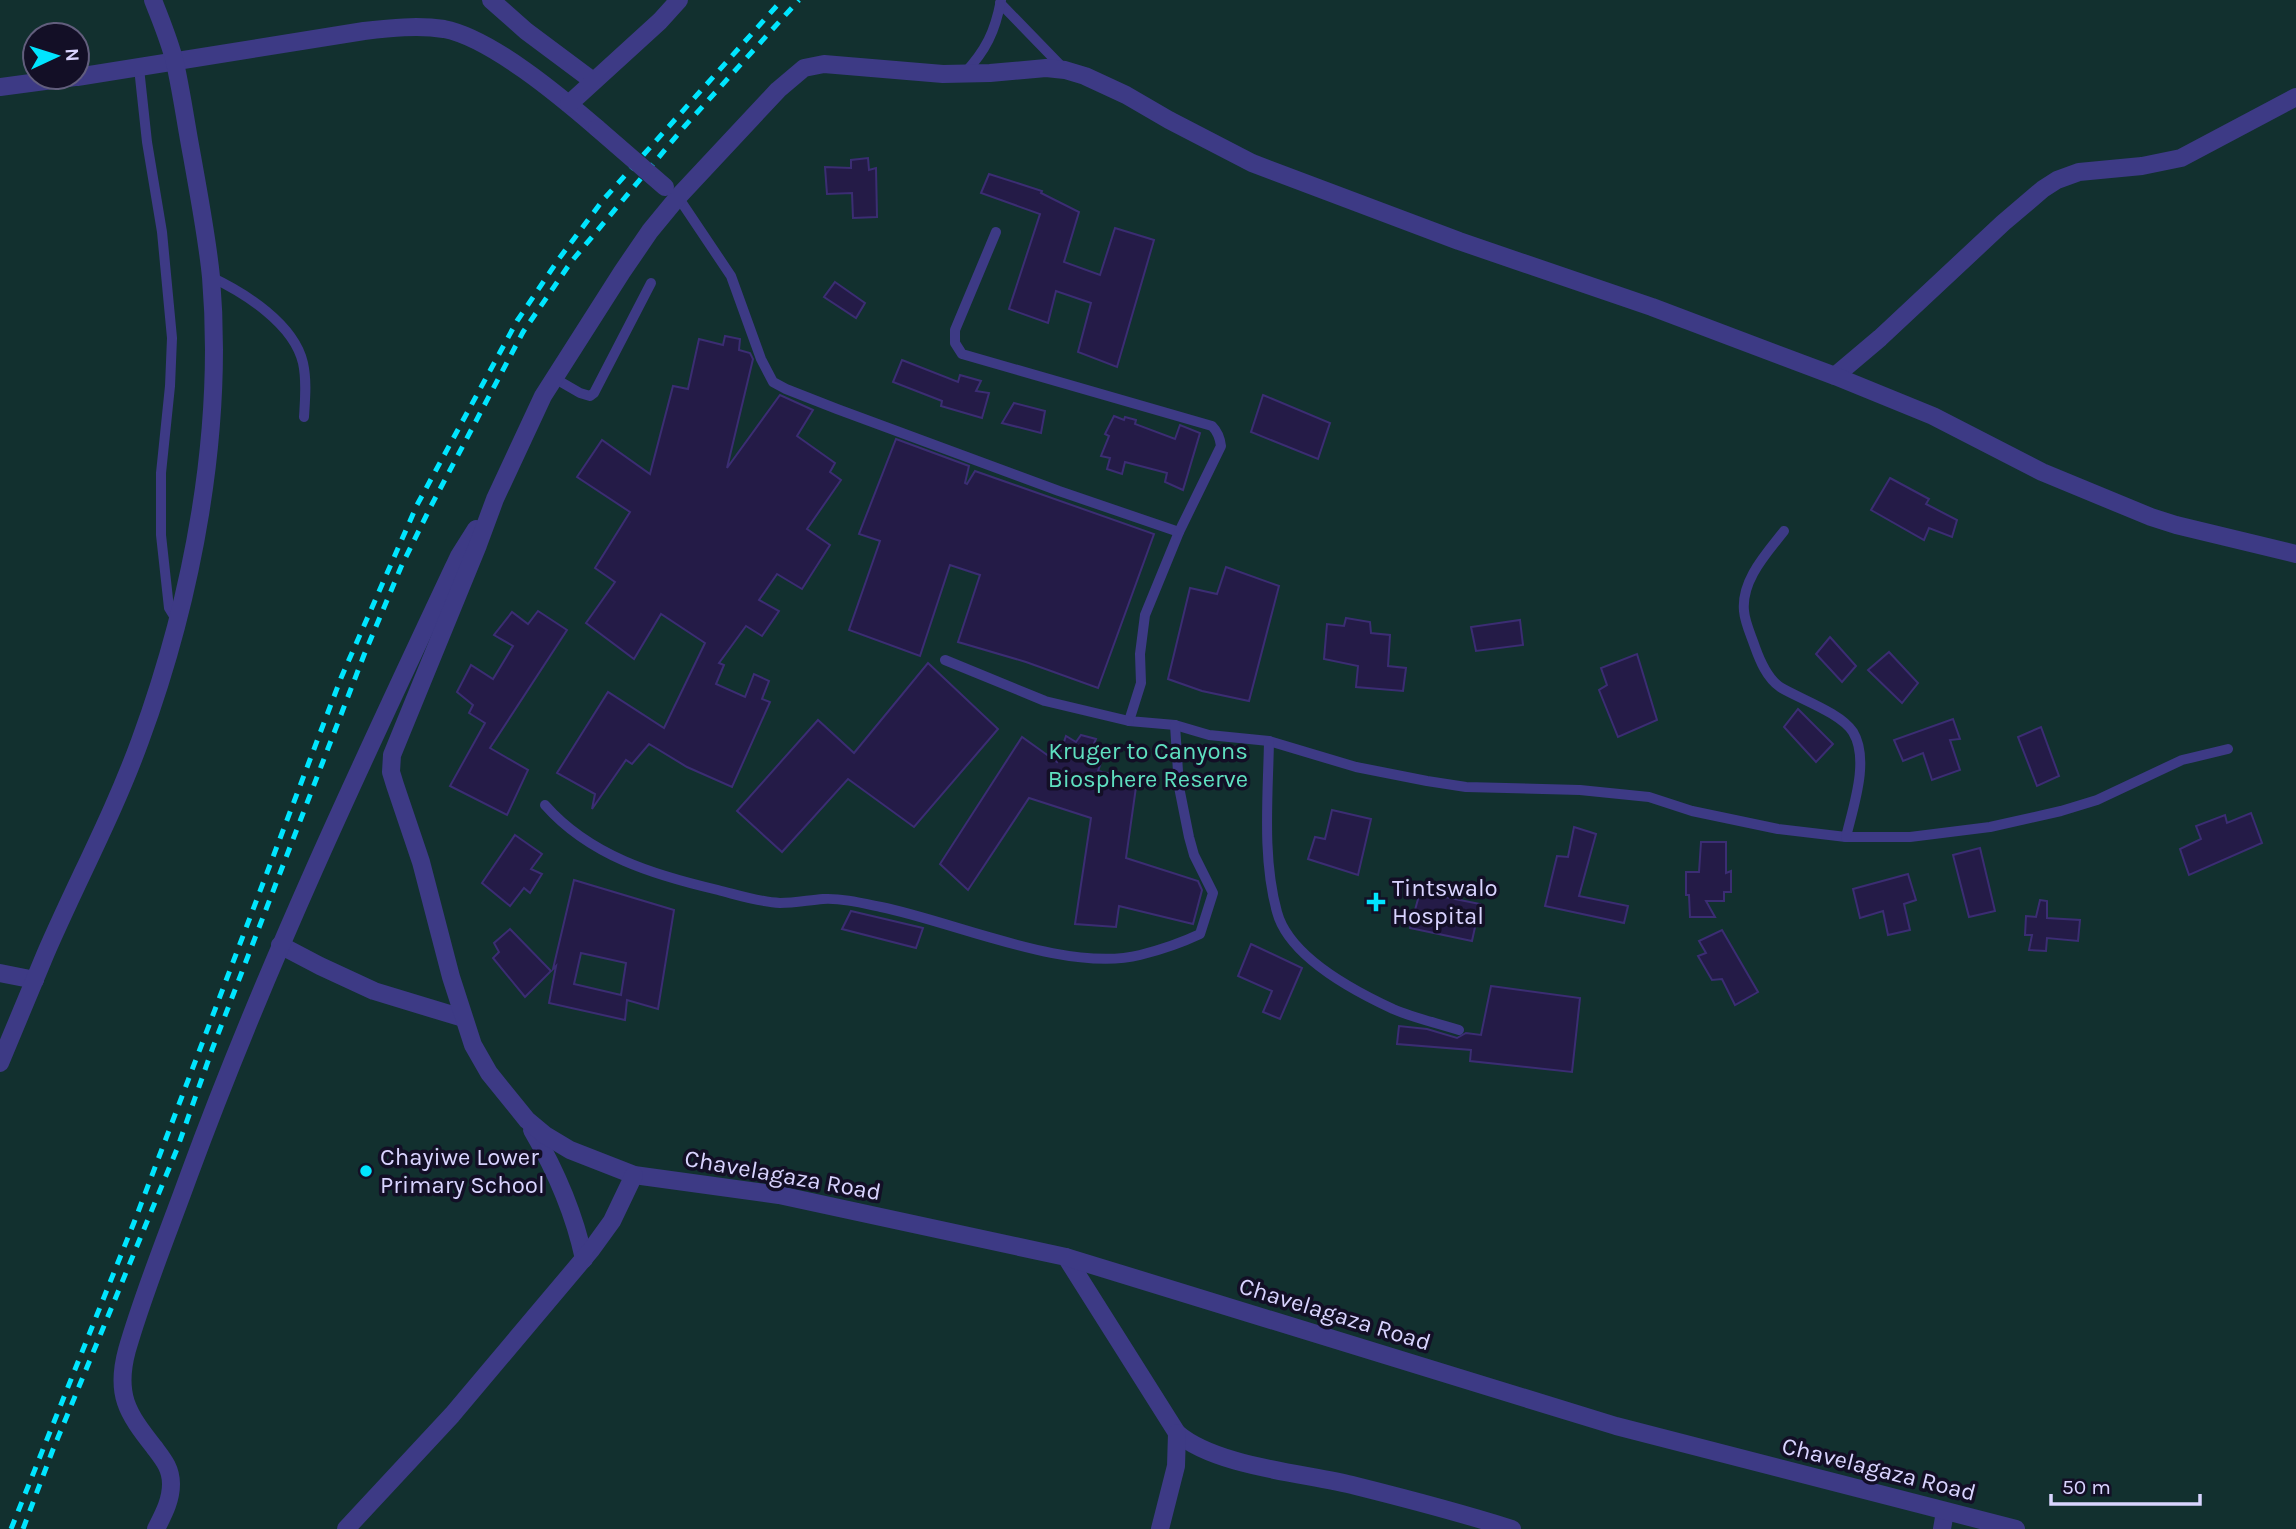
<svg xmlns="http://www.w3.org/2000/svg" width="2296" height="1529" font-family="Karla,sans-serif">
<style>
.green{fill:#12302f;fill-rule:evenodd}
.building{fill:#241b47;stroke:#3b2d73;stroke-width:2;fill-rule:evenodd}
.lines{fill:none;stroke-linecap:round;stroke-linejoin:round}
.service{stroke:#3d3a85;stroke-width:10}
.minor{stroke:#3d3a85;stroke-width:18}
.tertiary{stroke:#3d3a85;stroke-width:18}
.rail{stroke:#00e5ff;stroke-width:5;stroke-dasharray:10 9;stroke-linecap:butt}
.minor-bridge{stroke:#3d3a85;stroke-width:18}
.poi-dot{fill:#00e5ff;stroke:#130f26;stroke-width:2.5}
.labels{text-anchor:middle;stroke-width:7;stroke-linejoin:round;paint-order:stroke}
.park-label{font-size:24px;fill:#5fe0c0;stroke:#130f26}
.poi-label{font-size:24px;fill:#d9d4ff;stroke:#130f26;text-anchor:start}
.street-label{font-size:24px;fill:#d9d4ff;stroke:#130f26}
</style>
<rect width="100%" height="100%" fill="#130f26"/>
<path class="green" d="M0,0H2296V1529H0ZM35,35H77V77H35Z"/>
<g class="building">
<path d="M868,158L869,170L876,168L877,217L853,218L852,193L827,194L825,167L851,168V160Z"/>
<path d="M989,174L1042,191L1041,193L1079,212L1064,262L1100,275L1115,228L1154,240L1117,367L1078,352L1091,303L1056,291L1048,323L1009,309L1040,214L981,193Z"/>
<path d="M835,282L865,303L856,318L824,297Z"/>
<path d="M725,336L740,339L739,350L750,353L753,359L727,468L780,395L813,410L797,436L835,463L830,472L841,480L807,529L830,545L802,589L777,574L759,600L779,611L762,636L746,626L719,663L724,665L716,684L745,697L754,674L769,681L762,699L770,702L732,787L687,767L649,744L632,764L626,760L592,809L595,794L557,773L608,692L664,728L705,643L661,614L634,659L586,623L615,582L595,568L630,512L577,477L602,440L650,474L673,386L688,389L699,339L723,345Z"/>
<path d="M902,360L958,382L960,375L981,381L976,391L989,393L982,418L941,406L942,401L893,382Z"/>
<path d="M1263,395L1330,423L1318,459L1251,432Z"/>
<path d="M1014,403L1045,411L1041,433L1002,423Z"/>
<path d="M1114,416L1124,420L1125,417L1136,420L1135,424L1175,439L1180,425L1200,433L1183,490L1165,482L1167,473L1125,462L1122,474L1107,469L1110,458L1101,456L1109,436L1105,434Z"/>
<path d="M896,439L969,466L965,483L967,484L975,471L1154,534L1098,688L1026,662L958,642L980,575L950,565L920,656L849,630L880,541L859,534Z"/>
<path d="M1890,478L1929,499L1926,504L1957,520L1952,537L1929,528L1924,540L1871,510Z"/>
<path d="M1226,567L1279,586L1249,701L1202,691L1168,679L1190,588L1217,594Z"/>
<path d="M538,611L567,630L490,748L528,770L507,815L450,786L485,723L469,713L473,705L457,692L471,665L493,679L513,646L494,635L512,612L528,624Z"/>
<path d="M1346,618L1370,622L1371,633L1390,635L1388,666L1406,668L1403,691L1356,687L1358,666L1324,659L1327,624L1344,626Z"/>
<path d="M1520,620L1523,645L1476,651L1471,627Z"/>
<path d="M1830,637L1856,666L1842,682L1816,654Z"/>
<path d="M1889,652L1918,683L1902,703L1868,670Z"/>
<path d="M1637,654L1657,720L1618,737L1599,690L1607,685L1601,668Z"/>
<path d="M928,663L998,729L914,827L848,779L782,852L737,811L818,720L854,753Z"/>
<path d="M1798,709L1833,744L1816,762L1784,727Z"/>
<path d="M1953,719L1960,739L1950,740L1960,770L1932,780L1923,753L1903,761L1894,740Z"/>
<path d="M2041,727L2059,776L2037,786L2018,737Z"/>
<path d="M1081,735L1096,739L1093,746L1105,751L1098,771L1137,780L1126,858L1198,881L1202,890L1193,924L1119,906L1116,927L1075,924L1091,818L1029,798L968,890L940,864L1022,737L1057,762L1066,736L1076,742Z"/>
<path d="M1332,810L1371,819L1358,875L1308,859L1315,837L1325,839Z"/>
<path d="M2251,813L2262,843L2189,875L2180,849L2201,839L2196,826L2225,815L2227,823Z"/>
<path d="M1574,827L1596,834L1579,896L1628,906L1624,923L1545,906L1557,856L1568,857Z"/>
<path d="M515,835L542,854L531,869L542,874L530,893L524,888L510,906L482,883Z"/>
<path d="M1701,842H1726V873L1731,871V892H1724V901H1706L1715,917H1690L1689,895H1686V872H1699Z"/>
<path d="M1980,848L1995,911L1969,917L1953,855Z"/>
<path d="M1908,874L1916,900L1904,904L1910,930L1888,935L1883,911L1860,918L1853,889Z"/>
<path d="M574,880L674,910L658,1009L627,1000L625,1020L549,1003L556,966L553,969ZM581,953L626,963L621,995L574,984Z"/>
<path d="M1420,892L1480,904L1472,941L1410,928Z"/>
<path d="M2040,900L2047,901V918L2080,920L2078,941L2047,938L2046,951L2029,950L2032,935H2025L2026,916L2036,917Z"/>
<path d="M851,911L923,928L916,948L842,929Z"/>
<path d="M510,929L551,971L525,997L493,958L499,952L494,943Z"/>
<path d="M1722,930L1758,992L1735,1005L1722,979L1712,980L1698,956L1706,953L1699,941Z"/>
<path d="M1251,944L1302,968L1280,1019L1263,1012L1272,991L1238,976Z"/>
<path d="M1491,986L1580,998L1572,1072L1470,1061L1471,1050L1397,1044L1399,1026L1427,1029L1457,1038L1466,1033L1481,1035Z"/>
</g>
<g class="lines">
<g class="service">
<path d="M1000,3L1064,69"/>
<path d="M139,68L147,142L162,232L172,338L170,386L161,473V535L169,608L177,621"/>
<path d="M964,74C986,50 995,32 1001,0"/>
<path d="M678,197L731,276L761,359L773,382L786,389L837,409L1059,491L1179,532"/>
<path d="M996,232L955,330V343L962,354L1212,426C1218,432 1220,438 1221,446L1179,532L1145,615L1140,654L1141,683L1129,721L1175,725L1209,735L1269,741L1356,767L1427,781L1466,787L1580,790L1649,797L1692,811L1778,829L1846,837H1910L1990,827L2061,811L2097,800L2182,760L2228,749"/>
<path d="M211,277C245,293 294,324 303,363C307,381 305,400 304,417"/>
<path d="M554,378L580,393L590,396L594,393L651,283"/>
<path d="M1784,531C1767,553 1741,580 1744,611C1745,623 1751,635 1755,647C1760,661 1767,678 1780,687C1800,699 1841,713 1853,732C1870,760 1853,807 1846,837"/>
<path d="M945,660L1045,701L1129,721"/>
<path d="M1269,741C1268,796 1262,858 1277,912C1289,957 1354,991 1393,1009C1414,1018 1437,1023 1459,1030"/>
<path d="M545,805C590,856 654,875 718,890C738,895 759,902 780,903C795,903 809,900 823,899C842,898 862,903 881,907C955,922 1067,973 1140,955C1160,950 1181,943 1200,934L1213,893L1194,855L1189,837L1179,787L1175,725"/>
</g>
<g class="minor">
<path d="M491,0L526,31L593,81"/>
<path d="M77,77L364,31C390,28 418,25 444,29C491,38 561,97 597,128"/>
<path d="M0,87L75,77"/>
<path d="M569,104L660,21L679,0"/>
<path d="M1835,376L1880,338L2003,223L2043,189L2057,180L2079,172L2142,166L2181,158L2296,97"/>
<path d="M280,945L320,966L374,991L463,1018"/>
<path d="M0,973L35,980"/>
<path d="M532,1130C556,1171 574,1212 584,1259"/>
<path d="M1066,1257L1177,1433C1216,1467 1305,1473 1356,1486C1408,1499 1461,1513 1512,1529"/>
<path d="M156,1529C163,1515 171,1501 171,1484C171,1468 163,1459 154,1447C127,1413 115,1394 127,1350C144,1291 168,1233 189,1175C267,963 363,760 459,556L476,529"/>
<path d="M1160,1529L1176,1466L1177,1433"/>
<path d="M1942,1529L1945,1512"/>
<path d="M2016,1529L1616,1426L1066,1257L779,1195L634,1175L570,1150L545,1135L527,1120L489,1073L473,1045L451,977L421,862L395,785L391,772L392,755L478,545L495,499L543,396L622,272L650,231L678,197L778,90L804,68L824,64L943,74L990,73L1046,68L1065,70L1085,76L1126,95L1169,120L1252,163L1459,241L1652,307L1835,376L1933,416L2042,472L2151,517L2176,525L2296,554"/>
</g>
<g class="tertiary">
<path d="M0,1063C15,1027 30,991 45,955C76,883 113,815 140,741C193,597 224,431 211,277C207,237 199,196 192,156C186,125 182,94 175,63C170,42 161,21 153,0"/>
<path d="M346,1529L452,1415L591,1250L612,1221L634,1175"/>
</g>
<g class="rail">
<path d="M11,1529L135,1220L341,678L417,505L517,321L558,260L603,200L782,0"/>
<path d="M23,1529L52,1452L177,1149L213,1047L364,655L401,567L430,508L523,332L571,262L684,127L799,0"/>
</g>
<path class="minor-bridge" d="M597,128L665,187"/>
</g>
<g class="poi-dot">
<path d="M1372.5 891.5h7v7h7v7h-7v7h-7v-7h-7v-7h7z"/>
<circle cx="366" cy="1171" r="7"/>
</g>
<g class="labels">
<g class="park-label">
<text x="1148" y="759">Kruger to Canyons<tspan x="1148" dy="28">Biosphere Reserve</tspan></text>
</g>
<g class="poi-label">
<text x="1392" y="896">Tintswalo<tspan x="1392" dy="28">Hospital</tspan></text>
<text x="380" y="1165">Chayiwe Lower<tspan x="380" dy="28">Primary School</tspan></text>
</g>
<g class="street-label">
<text transform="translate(783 1175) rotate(10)" y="8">Chavelagaza Road</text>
<text transform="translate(1335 1314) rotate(17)" y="8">Chavelagaza Road</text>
<text transform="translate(1879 1469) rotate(14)" y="8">Chavelagaza Road</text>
</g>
</g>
<g transform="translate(56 56) rotate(86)"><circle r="33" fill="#130f26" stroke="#625e7d" stroke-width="2"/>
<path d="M0-5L12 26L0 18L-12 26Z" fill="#00e5ff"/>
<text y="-10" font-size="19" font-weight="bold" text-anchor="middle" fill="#d9d4ff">N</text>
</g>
<path d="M2051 1494v10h149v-10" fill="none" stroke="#d9d4ff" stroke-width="3.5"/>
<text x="2062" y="1494" font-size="21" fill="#d9d4ff" stroke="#130f26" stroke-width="5" paint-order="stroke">50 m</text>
</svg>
